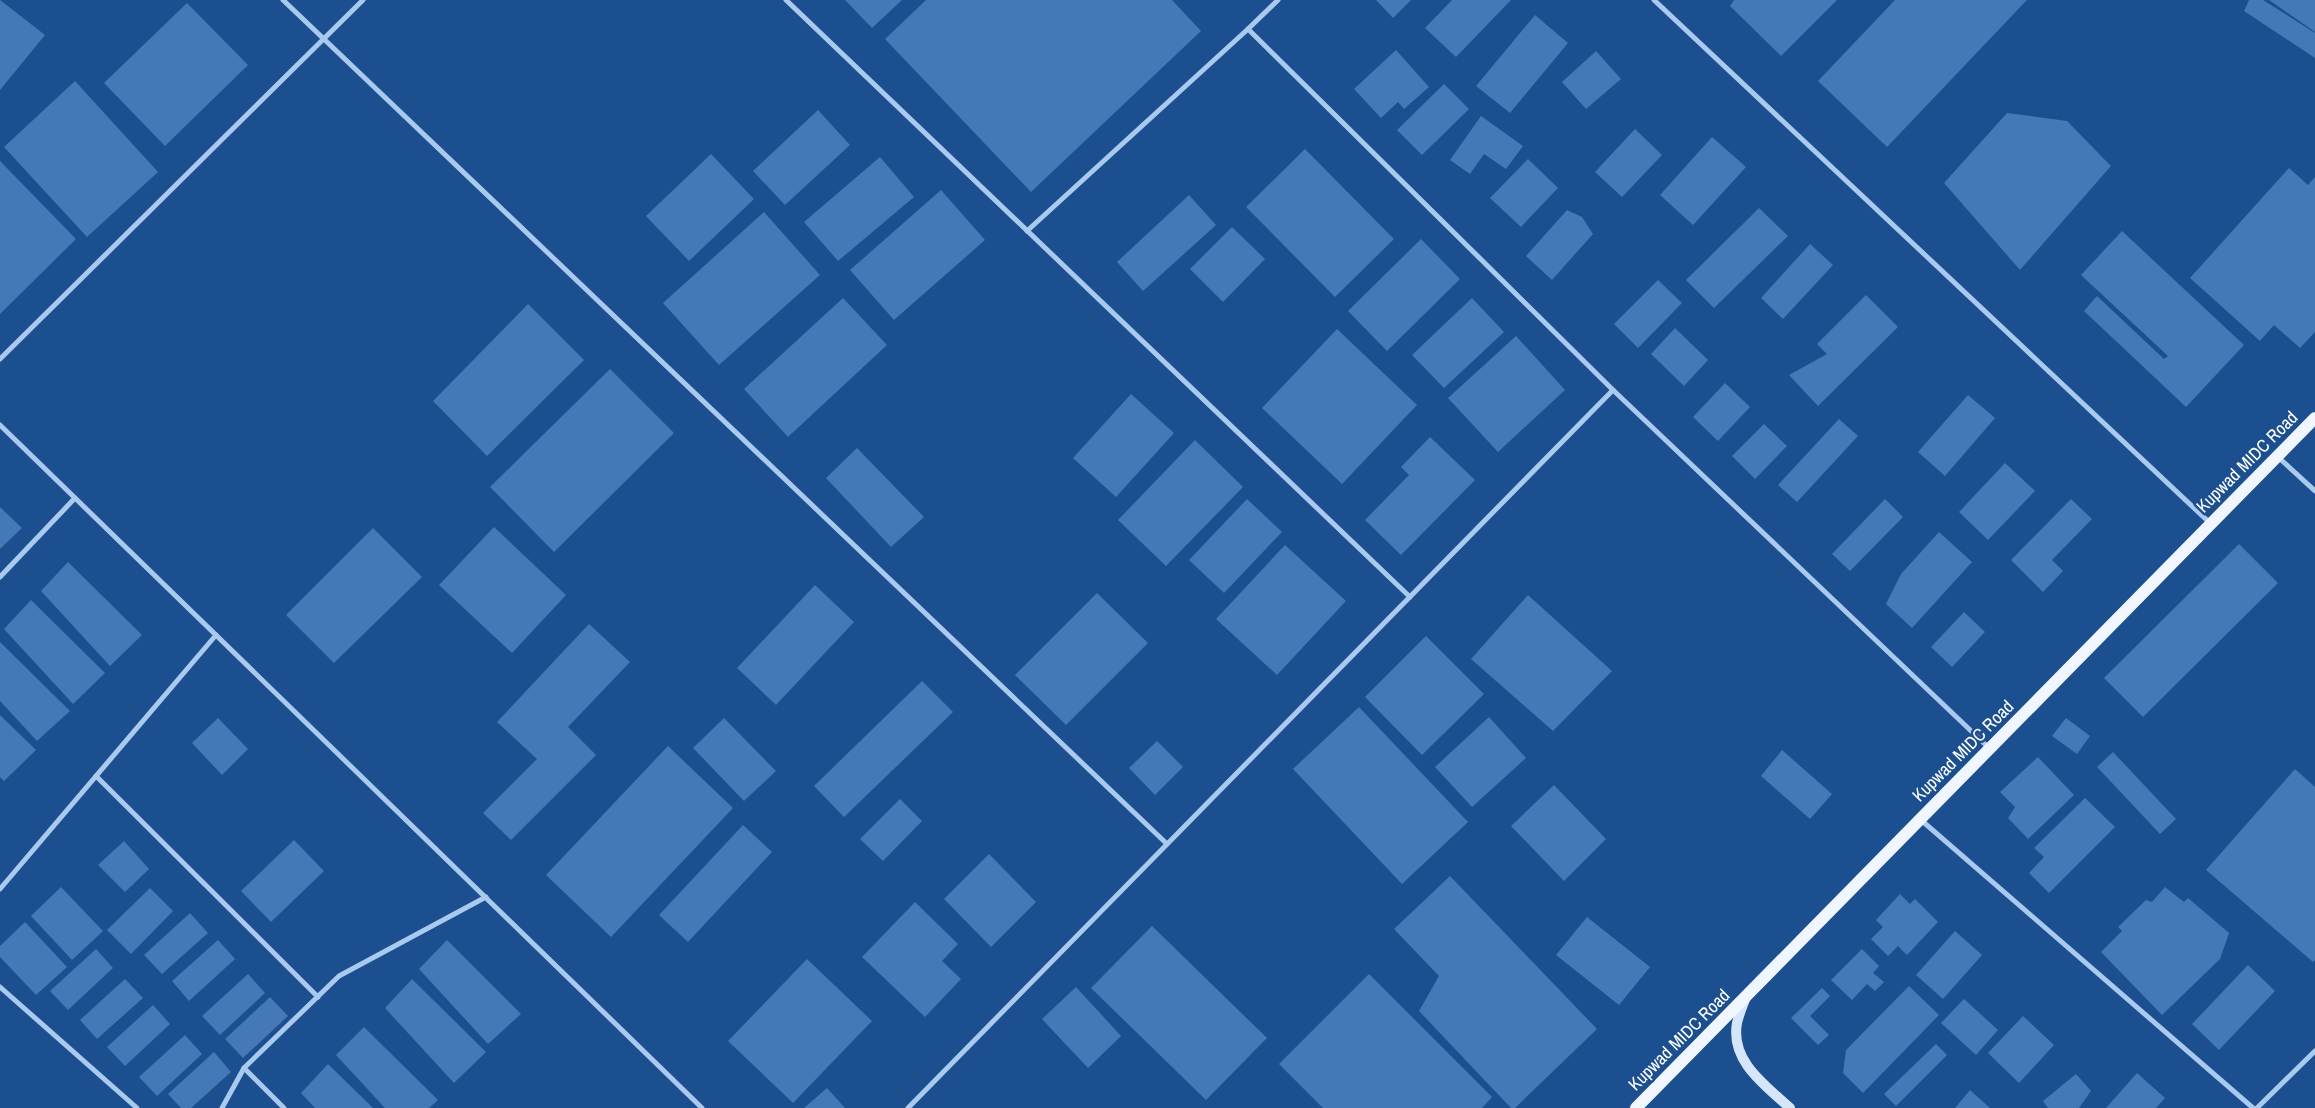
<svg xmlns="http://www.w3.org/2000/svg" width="2315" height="1108" font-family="'Archivo Narrow',sans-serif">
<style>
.building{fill:#4478b7}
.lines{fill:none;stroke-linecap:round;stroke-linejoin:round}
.street{stroke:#a9c9ee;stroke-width:5}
.secondary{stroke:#d6e6fa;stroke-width:10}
.primary{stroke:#f0f6ff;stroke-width:12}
.labels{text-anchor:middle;stroke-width:5;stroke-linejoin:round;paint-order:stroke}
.street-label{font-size:18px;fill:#fff;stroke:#1b4f8f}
</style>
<rect width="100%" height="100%" fill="#1b4f8f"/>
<g class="building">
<path d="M0,0L45,35L0,90Z"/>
<path d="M845,0H902L872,28Z"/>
<path d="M926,0H1172L1201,31L1031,192L885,39Z"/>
<path d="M1376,0H1411L1393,18Z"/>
<path d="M1452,0H1511L1456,57L1425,28Z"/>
<path d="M1734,0H1837L1781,56L1730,6Z"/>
<path d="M1895,0H2027L1887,147L1818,81Z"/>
<path d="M2249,0H2263L2315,33V58L2244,11Z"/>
<path d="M2269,0H2315V32Z"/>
<path d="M187,3L248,65L165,146L104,83Z"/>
<path d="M1535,15L1568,43L1510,113L1476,86Z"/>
<path d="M1396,50L1429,87L1404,109L1398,102L1381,118L1354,89Z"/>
<path d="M1596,51L1621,79L1586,109L1562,82Z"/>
<path d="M75,81L158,172L87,237L4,147Z"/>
<path d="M1444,84L1469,109L1422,155L1397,130Z"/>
<path d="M818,110L850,145L785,205L753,171Z"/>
<path d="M2007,113L2067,121L2111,166L2020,270L1944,183Z"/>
<path d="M1481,116L1523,146L1506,169L1484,154L1470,174L1450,160Z"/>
<path d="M1635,129L1662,155L1622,197L1595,172Z"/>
<path d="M1712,137L1746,167L1693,225L1660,195Z"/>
<path d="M1305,149L1394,239L1335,297L1246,207Z"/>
<path d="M711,154L754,199L689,261L646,216Z"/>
<path d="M880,157L914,197L838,261L804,222Z"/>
<path d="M1528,159L1558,188L1521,227L1490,198Z"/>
<path d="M0,161L76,239L0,314Z"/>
<path d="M2289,168L2308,185L2315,177V332L2300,348L2274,325L2260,341L2190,278Z"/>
<path d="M941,190L985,240L894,320L850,270Z"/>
<path d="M1189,195L1216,225L1143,291L1117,262Z"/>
<path d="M1759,208L1788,236L1714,308L1686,280Z"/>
<path d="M1567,210L1582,217L1593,234L1552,280L1526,256Z"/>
<path d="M764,212L820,275L719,365L663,303Z"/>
<path d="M1232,227L1265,259L1223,302L1190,269Z"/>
<path d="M2122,231L2244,345L2186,407L2084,311L2097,296L2164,359L2168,356L2081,275Z"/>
<path d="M1421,239L1460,279L1387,351L1348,311Z"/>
<path d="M1810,244L1833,265L1783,319L1761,298Z"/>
<path d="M1658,280L1682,303L1638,348L1614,324Z"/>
<path d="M1866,295L1898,327L1818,406L1789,375L1827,354L1817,344Z"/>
<path d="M843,298L887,345L788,437L744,389Z"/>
<path d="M1472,298L1504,332L1444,388L1412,355Z"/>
<path d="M528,304L584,360L487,456L433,401Z"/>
<path d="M1675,328L1708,360L1684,386L1651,354Z"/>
<path d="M1337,329L1417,405L1342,484L1262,408Z"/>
<path d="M1516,336L1565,390L1498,452L1448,398Z"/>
<path d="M610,369L674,433L554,552L490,487Z"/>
<path d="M1725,383L1750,407L1718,441L1693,417Z"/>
<path d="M1131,394L1174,433L1116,497L1073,458Z"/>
<path d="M1968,395L1995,418L1945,476L1918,452Z"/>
<path d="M1839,419L1858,436L1797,502L1778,485Z"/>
<path d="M1764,424L1787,446L1755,479L1732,456Z"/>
<path d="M1430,437L1475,480L1401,555L1365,520L1409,475L1401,467Z"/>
<path d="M1195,440L1243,487L1166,566L1118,520Z"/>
<path d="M857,448L924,517L891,547L826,478Z"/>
<path d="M2005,463L2035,491L1988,540L1959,512Z"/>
<path d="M1247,499L1282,532L1224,593L1189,560Z"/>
<path d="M1885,499L1903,517L1850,571L1832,554Z"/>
<path d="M2071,499L2092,519L2052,560L2063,571L2043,592L2011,560Z"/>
<path d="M0,507L22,528L0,549Z"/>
<path d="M494,527L566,595L512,653L439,585Z"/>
<path d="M373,528L422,577L334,663L286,615Z"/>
<path d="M1939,532L1972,562L1912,628L1886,604L1901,574Z"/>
<path d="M2239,544L2278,583L2143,717L2104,678Z"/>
<path d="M1285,545L1346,601L1277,675L1216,619Z"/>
<path d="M68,562L142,635L110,666L41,591Z"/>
<path d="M815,585L854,622L776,705L737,668Z"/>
<path d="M1097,593L1148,643L1066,725L1015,675Z"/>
<path d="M1528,595L1612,671L1553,731L1471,659Z"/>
<path d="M31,600L105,673L73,704L4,629Z"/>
<path d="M1964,612L1985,632L1952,667L1931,647Z"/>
<path d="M589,624L630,662L568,727L596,755L511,840L483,813L537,759L497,722Z"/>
<path d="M1426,636L1484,694L1422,755L1365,697Z"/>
<path d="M0,642L70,711L37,741L0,701Z"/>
<path d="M922,681L953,712L844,817L814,786Z"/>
<path d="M1359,707L1468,822L1402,884L1293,769Z"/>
<path d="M0,715L36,750L4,781L0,777Z"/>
<path d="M1489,717L1526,758L1472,807L1435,767Z"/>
<path d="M218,718L248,749L222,775L192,743Z"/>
<path d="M724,718L776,771L744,801L693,748Z"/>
<path d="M2066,718L2090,736L2077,754L2052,736Z"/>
<path d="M1157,741L1183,767L1155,795L1129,768Z"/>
<path d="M668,746L733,808L611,937L546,875Z"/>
<path d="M1782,750L1832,794L1810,819L1761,776Z"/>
<path d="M2113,752L2176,819L2160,834L2097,767Z"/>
<path d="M2038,757L2074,795L2028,839L2008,818L2015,807L2000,792Z"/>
<path d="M2295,769L2315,787V960L2313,962L2206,870Z"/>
<path d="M1554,785L1606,839L1564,881L1511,826Z"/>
<path d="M2085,798L2115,827L2049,893L2029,873L2044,857L2034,848Z"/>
<path d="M900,799L922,821L883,861L860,839Z"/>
<path d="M743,825L772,852L688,942L659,915Z"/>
<path d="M294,840L324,871L271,922L241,891Z"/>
<path d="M124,841L149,869L125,892L98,865Z"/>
<path d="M989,854L1036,902L991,947L944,899Z"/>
<path d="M1450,876L1597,1029L1515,1108H1511L1419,1011L1439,976L1394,929Z"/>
<path d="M61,887L103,931L72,960L31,916Z"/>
<path d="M2165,887L2184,902L2188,898L2229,933L2220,959L2162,1015L2101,952L2122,931L2118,927L2146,900L2152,902Z"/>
<path d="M150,888L173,911L131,954L107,930Z"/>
<path d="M1900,894L1910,904L1915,899L1938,922L1907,955L1898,946L1888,956L1871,939L1883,927L1876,920Z"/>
<path d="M915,902L958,944L942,961L961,979L925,1017L862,957Z"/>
<path d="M190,913L208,933L162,974L144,955Z"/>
<path d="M1587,917L1650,967L1619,1005L1556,955Z"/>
<path d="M25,922L67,967L36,995L0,957V946Z"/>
<path d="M1152,926L1267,1038L1206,1100L1091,988Z"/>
<path d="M1955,931L1982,955L1943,999L1916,975Z"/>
<path d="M218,940L235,959L189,1001L172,981Z"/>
<path d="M447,940L521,1014L488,1044L419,969Z"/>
<path d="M96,949L113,968L68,1010L50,991Z"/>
<path d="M1862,949L1879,966L1873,973L1884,982L1875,991L1867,984L1852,1000L1831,980Z"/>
<path d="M807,959L872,1021L793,1103L728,1041Z"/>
<path d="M2248,965L2275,991L2219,1050L2192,1024Z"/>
<path d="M248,974L265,993L220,1035L202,1016Z"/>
<path d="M1369,974L1492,1097L1482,1108H1323L1279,1064Z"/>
<path d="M125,979L143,998L97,1039L80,1020Z"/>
<path d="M412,979L486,1052L454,1083L385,1008Z"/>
<path d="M1909,986L1939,1015L1863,1093L1843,1073L1846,1050Z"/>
<path d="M1076,987L1121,1036L1088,1068L1042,1019Z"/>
<path d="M1822,988L1830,996L1810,1016L1829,1035L1818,1045L1791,1018Z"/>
<path d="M270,997L288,1016L243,1058L225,1039Z"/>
<path d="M1964,999L1998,1030L1976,1055L1941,1023Z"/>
<path d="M153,1005L170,1024L125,1066L107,1047Z"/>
<path d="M2023,1016L2054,1045L2019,1083L1988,1053Z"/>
<path d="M364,1027L438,1100L429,1108H385L336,1055Z"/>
<path d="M185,1035L202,1054L157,1096L139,1077Z"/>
<path d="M1936,1044L1947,1055L1896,1106L1884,1094Z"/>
<path d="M214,1052L231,1072L191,1108H181L168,1094Z"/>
<path d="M328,1064L373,1108H315L301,1093Z"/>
<path d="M2137,1073L2165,1098L2156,1108H2106Z"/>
<path d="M2076,1074L2091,1091L2079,1108H2048L2043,1101Z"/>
<path d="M827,1088L845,1108H804Z"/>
<path d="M1970,1090L1990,1108H1955Z"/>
</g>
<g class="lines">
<g class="street">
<path d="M283,0L1167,844"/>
<path d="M786,0L1410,597"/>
<path d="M1654,0L2211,524"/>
<path d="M1248,29L1278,0"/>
<path d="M1027,231L1248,29L1613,390"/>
<path d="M0,359L363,0"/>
<path d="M0,425L702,1108"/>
<path d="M2278,457L2315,491"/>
<path d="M0,577L75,498"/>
<path d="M96,776L318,997"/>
<path d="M1921,820L2253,1108"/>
<path d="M0,889L216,635"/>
<path d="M0,987L137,1108"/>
<path d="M222,1108L244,1068"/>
<path d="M284,1108L244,1068L339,976L486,897"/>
<path d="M908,1108L1613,390L1989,748"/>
<path d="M2257,1108L2315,1051"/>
</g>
<path class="secondary" d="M1746,997C1743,1005 1739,1014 1737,1023C1730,1061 1765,1085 1790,1108"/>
<path class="primary" d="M1636,1108L2315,418"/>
</g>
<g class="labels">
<g class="street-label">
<text transform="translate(2247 462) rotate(-45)" y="6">Kupwad MIDC Road</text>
<text transform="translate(1963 751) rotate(-45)" y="6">Kupwad MIDC Road</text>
<text transform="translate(1679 1040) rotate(-45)" y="6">Kupwad MIDC Road</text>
</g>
</g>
</svg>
